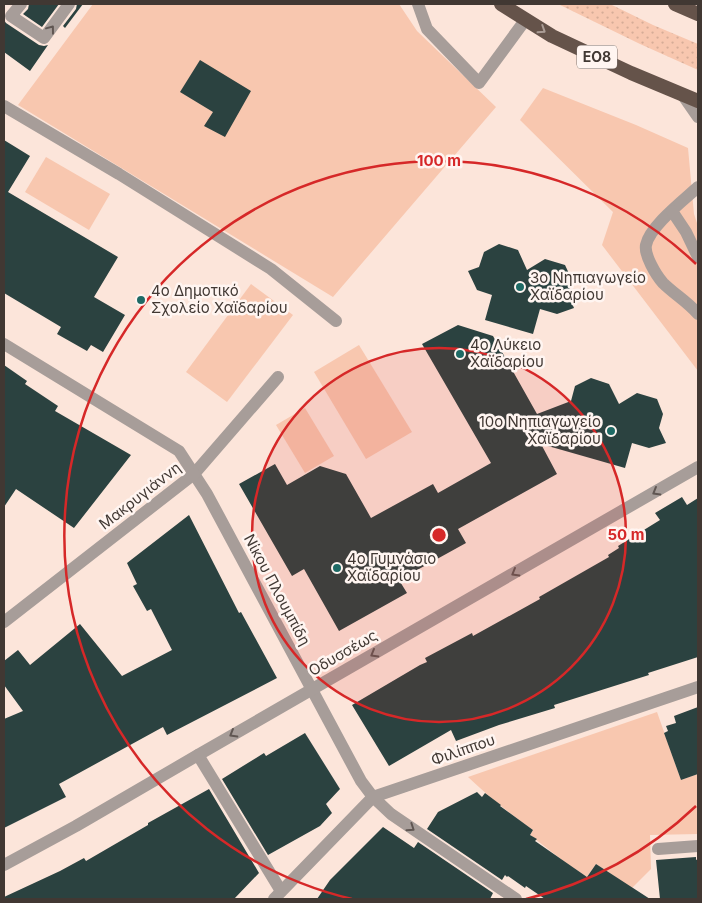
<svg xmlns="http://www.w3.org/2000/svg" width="702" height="903" font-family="Inter,sans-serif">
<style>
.grass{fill:url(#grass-dots)}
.green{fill:#f8c7af}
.building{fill:#2b4240}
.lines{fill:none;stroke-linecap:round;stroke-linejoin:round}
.service{stroke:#a79d99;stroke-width:12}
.pedestrian{stroke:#a79d99;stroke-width:12}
.minor{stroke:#a79d99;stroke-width:12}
.trunk{stroke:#65534a;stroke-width:14}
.oneway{stroke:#605652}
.oneway2{stroke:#aa9c95}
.ring{fill:none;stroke:#d62828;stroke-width:2.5}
.poi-dot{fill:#1e6a65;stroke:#fff5f1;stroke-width:2}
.labels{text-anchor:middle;stroke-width:5;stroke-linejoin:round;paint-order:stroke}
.shield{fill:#fff5f1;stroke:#7a716c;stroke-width:1}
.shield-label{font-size:14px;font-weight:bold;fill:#413833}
.poi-label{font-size:15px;fill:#413833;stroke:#fff5f1;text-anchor:start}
.street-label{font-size:15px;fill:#413833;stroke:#fff5f1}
.centre{fill:#d62828;stroke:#fff5f1;stroke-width:2.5}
.ring-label{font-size:15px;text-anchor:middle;font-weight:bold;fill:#d62828;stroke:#fff5f1;stroke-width:5;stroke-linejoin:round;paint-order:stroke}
</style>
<defs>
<pattern id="grass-dots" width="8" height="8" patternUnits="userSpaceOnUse" patternTransform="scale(1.25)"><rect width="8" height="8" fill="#f8c7af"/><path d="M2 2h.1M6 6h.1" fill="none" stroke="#d6ac97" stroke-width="1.8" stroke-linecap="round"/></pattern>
</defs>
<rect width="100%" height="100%" fill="#fce5da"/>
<path class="grass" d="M558,4H610L653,25L698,44V70L640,44Z"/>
<g class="green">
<path d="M93,4H399L417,31L496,107L333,297L18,105Z"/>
<path d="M543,88L636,125L688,148L694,214L698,226V371L602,245L613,212L520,120Z"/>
<path d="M46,157L110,194L89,230L25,192Z"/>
<path d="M251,284L293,315L227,402L186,372Z"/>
<path d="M359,345L412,432L366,459L314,372Z"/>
<path d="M305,408L334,456L305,473L276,425Z"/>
<path d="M657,712L681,780L698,774V834L650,835L651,869L632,888L596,864L587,877L566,863L530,835L533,830C510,814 488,796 468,777Z"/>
</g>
<g class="building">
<path d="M29,4H59L42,27L23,14L28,9Z"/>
<path d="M77,4H83L65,28L63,26L76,9Z"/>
<path d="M4,20L6,23L39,45L44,46L48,45L30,71L4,52Z"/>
<path d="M200,60L251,91L225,137L204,126L213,112L180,92Z"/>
<path d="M4,140L30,156L8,192L118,257L94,297L125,315L103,352L91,345L87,351L57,334L61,327L4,293Z"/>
<path d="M499,244L518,250L527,270L545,259L565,265L572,280L568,294L574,308L557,314L540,309L533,334L485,320L492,295L477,290L468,271L479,267L484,252Z"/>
<path d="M458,325L493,336L537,414L571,401L575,386L591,378L609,384L619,404L637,393L657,399L663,414L659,428L666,443L649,448L632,443L625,468L541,444L557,474L458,529L466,543L399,580L407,593L339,631L304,569L292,576L239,484L275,464L287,485L320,466L346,474L371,518L433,484L438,493L491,463L422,344Z"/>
<path d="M4,365L27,381L25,384L58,406L55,411L131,455L74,528L16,489L4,507Z"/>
<path d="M682,497L687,505L698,498V657L648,673L649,675L554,705L555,708L499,725L456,741L451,730L389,766L352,705L420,665L427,662L425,658L472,633L473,636L540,599L539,597L609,557L608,555L619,548L618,546L660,520L655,513Z"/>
<path d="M189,515L239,613L241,612L277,678L167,735L163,727L59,784L66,797L4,828V719L23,711L4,685V661L18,650L30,665L80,624L122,676L172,650L151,609L147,611L133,586L137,584L127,563Z"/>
<path d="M698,707V774L681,780L664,733L668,731L666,726L676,723L674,716Z"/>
<path d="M305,733L340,789L326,804L332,813L320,826L268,855L222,779L264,753L266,756Z"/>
<path d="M209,789L259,873L234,899H4V897L60,871L84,858L86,861L148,825V823Z"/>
<path d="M477,792L482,797L485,793L501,805L500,806L533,830L530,835L537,839L535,841L587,877L596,864L650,899H545L526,886L525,888L508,876L507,877L505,875L502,880L427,829L438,812Z"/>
<path d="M383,827L414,848L418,842L493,893L490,899H317L330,880Z"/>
<path d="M696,857V860L698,859V899H660L656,860Z"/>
</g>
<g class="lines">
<g class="service">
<path d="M21,4L11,16L44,38L69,4"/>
<path d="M418,4L427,29L479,83L526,19"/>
<path d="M682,94L698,117"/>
</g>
<g class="pedestrian">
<path d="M698,187C684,200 650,226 646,245C644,255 656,275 663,283C674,294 688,302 698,314"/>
<path d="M672,211L686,232L698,257"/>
<path d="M194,474L278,377"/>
<path d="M658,849L698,846"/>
</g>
<g class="minor">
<path d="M4,106L119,174L271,269L336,321"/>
<path d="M4,344L179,451L207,494L361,781L373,797L391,814L516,899"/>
<path d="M4,622L194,474"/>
<path d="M198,755L281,891"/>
<path d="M4,865L76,826L198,755L698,467"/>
<path d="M274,899L373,797L698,687"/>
</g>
<g class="trunk">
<path d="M501,4L552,36L631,73L698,101"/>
<path d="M675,4L698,14"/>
</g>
</g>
<defs><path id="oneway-chevron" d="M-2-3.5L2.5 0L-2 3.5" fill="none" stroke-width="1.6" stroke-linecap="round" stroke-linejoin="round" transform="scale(1.25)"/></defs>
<g class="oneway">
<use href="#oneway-chevron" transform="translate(51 29) rotate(-53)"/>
<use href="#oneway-chevron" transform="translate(656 492) rotate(150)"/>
<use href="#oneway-chevron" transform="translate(515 573) rotate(150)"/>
<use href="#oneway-chevron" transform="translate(374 654) rotate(150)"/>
<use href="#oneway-chevron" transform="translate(233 734) rotate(150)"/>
<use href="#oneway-chevron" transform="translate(411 828) rotate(34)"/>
</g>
<use class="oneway2" href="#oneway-chevron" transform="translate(542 30) rotate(33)"/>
<circle cx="439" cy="535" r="187" fill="#d62828" fill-opacity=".12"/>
<g class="ring">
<circle cx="439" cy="535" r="187"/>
<path d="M696 806A374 374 0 0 1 526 899M352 899A374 374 0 1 1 696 264"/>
</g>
<g class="poi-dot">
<circle cx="520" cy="287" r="5"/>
<circle cx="141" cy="300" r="5"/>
<circle cx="460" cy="354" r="5"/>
<circle cx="611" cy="431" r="5"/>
<circle cx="337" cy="568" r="5"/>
</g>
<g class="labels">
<rect class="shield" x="577" y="45.5" width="40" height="23" rx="4"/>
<g class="shield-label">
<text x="597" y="62">ΕΟ8</text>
</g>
<g class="poi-label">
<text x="530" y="283">3ο Νηπιαγωγείο<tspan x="530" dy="17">Χαϊδαρίου</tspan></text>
<text x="151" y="296">4ο Δημοτικό<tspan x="151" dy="17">Σχολείο Χαϊδαρίου</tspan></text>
<text x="470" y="350">4ο Λύκειο<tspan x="470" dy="17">Χαϊδαρίου</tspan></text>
<text x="601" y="427" text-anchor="end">10ο Νηπιαγωγείο<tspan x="601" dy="17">Χαϊδαρίου</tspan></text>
<text x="347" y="564">4ο Γυμνάσιο<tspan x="347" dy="17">Χαϊδαρίου</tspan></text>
</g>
<g class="street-label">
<text transform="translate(140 496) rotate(-38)" y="5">Μακρυγιάννη</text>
<text transform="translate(277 590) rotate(62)" y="5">Νίκου Πλουμπίδη</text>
<text transform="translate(343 653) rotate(-30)" y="5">Οδυσσέως</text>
<text transform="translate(463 750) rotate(-19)" y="5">Φιλίππου</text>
</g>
</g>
<circle cx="439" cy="535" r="8" class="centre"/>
<g class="ring-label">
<text x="439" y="166">100 m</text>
<text x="626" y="540">50 m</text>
</g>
<rect width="702" height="903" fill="none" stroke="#413833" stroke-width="10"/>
</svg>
